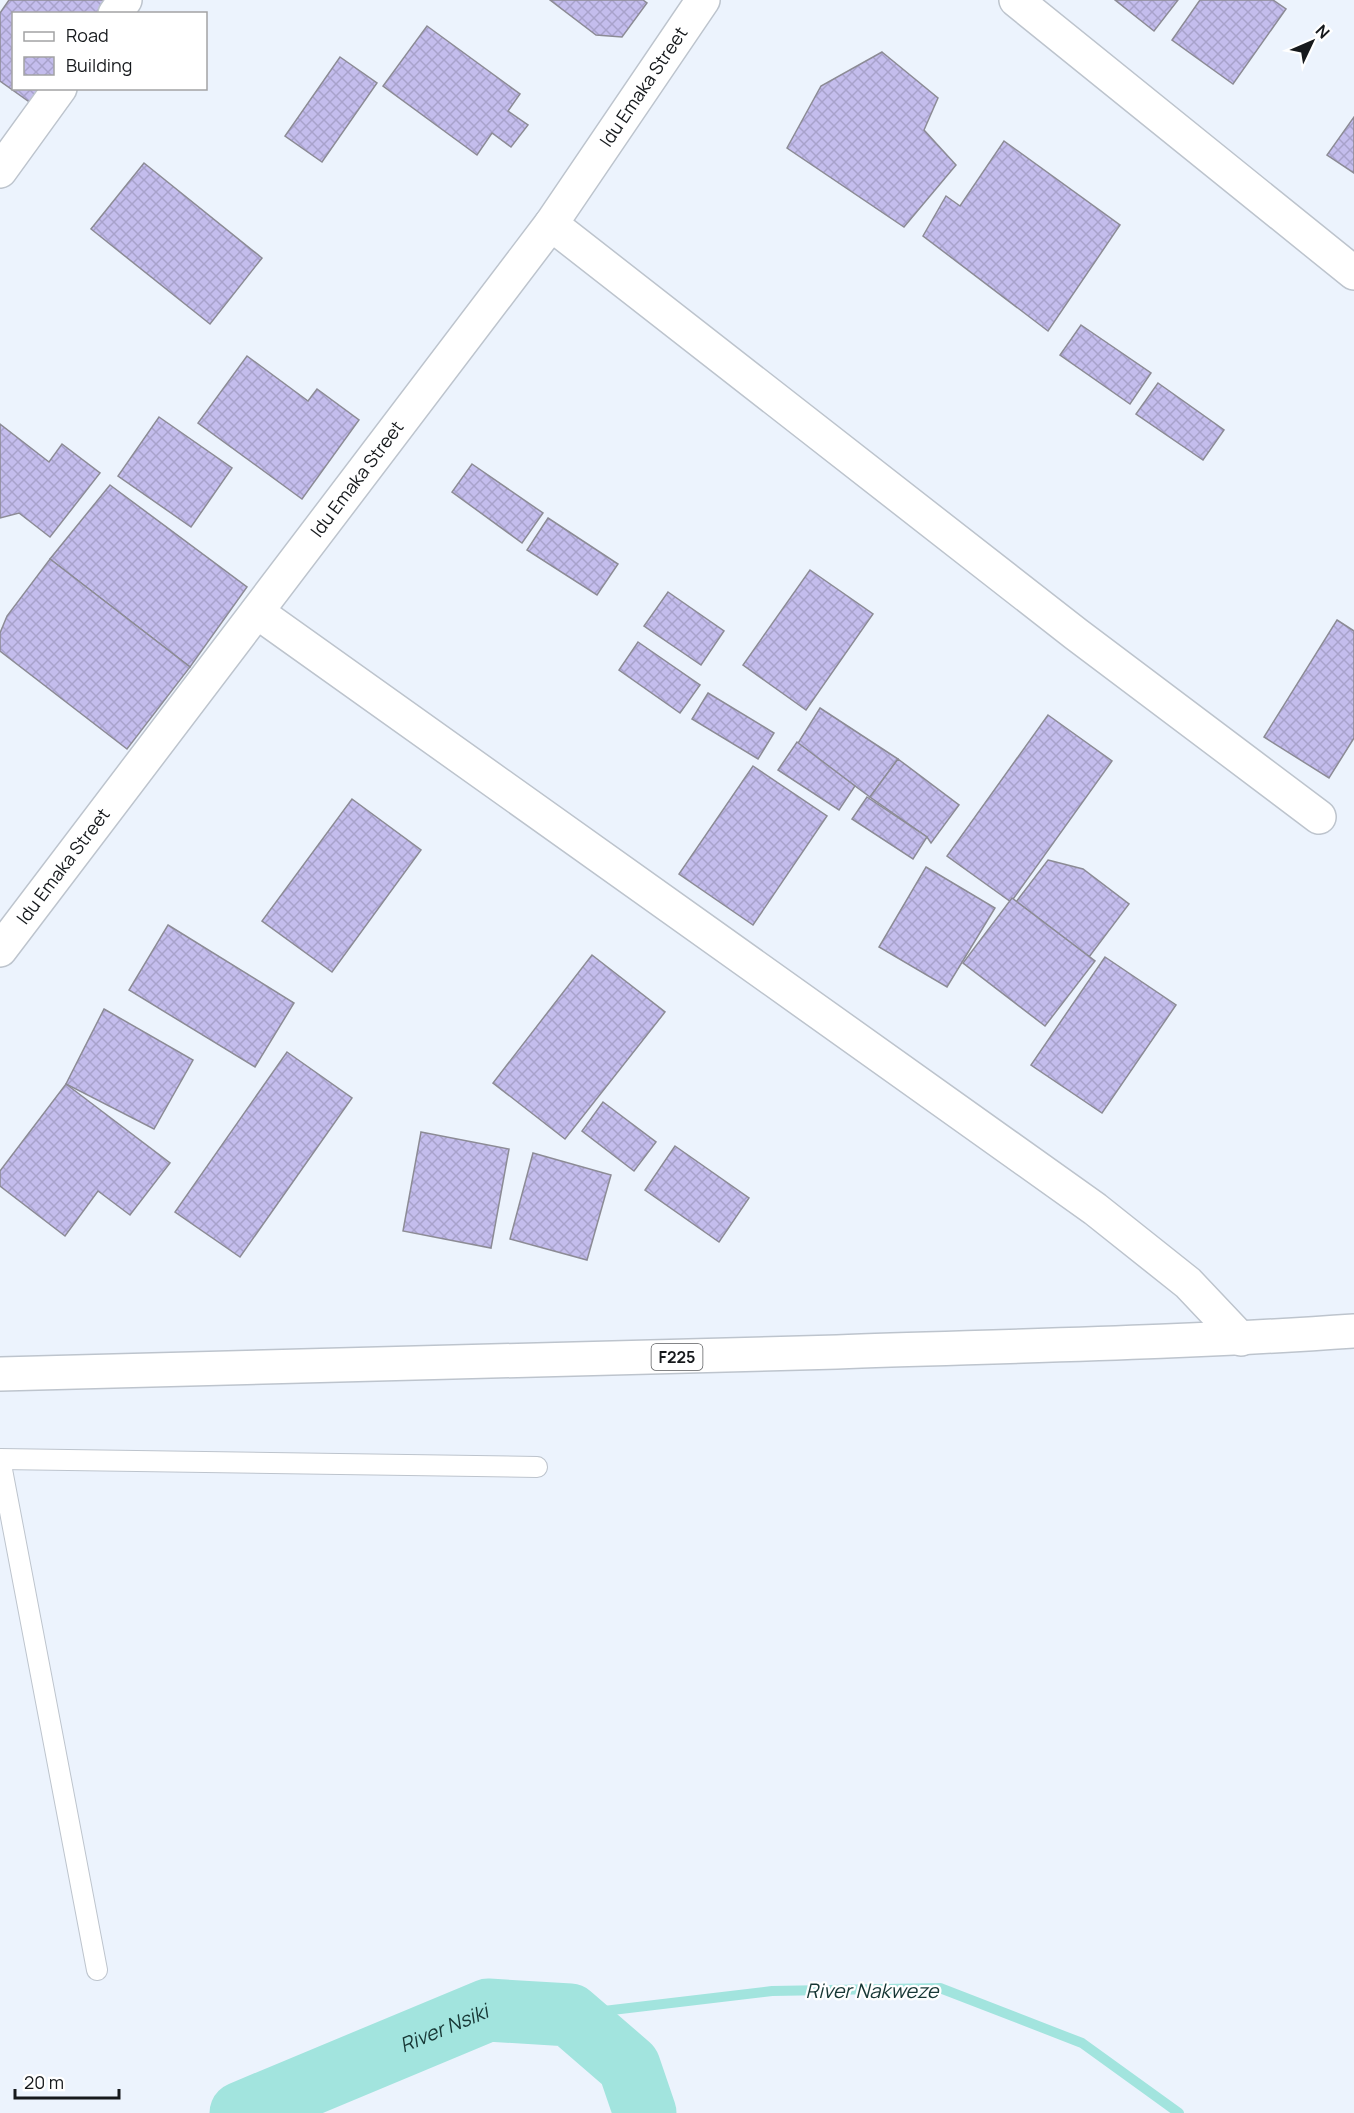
<svg xmlns="http://www.w3.org/2000/svg" width="1354" height="2113" font-family="Manrope,sans-serif">
<style>
.lines{fill:none;stroke-linecap:round;stroke-linejoin:round}
.stream{stroke:#a2e4de;stroke-width:10}
.river{stroke:#a2e4de;stroke-width:63}
.building{fill:url(#building-cross-hatch);stroke:#8c8b95;stroke-width:1.5}
.lane-casing{stroke:#bdc4cd;stroke-width:22}
.street-casing{stroke:#bdc4cd;stroke-width:36}
.secondary-casing{stroke:#bdc4cd;stroke-width:36}
.primary-casing{stroke:#bdc4cd;stroke-width:36}
.lane{stroke:#fff;stroke-width:20}
.street{stroke:#fff;stroke-width:33}
.secondary{stroke:#fff;stroke-width:33}
.primary{stroke:#fff;stroke-width:33}
.labels{text-anchor:middle;stroke-width:4.5;stroke-linejoin:round;paint-order:stroke}
.shield{fill:#fff;stroke:#5c5e60;stroke-width:1.5}
.shield-label{font-size:16px;font-weight:bold;fill:#16191c}
.street-label{font-size:18px;fill:#16191c;stroke:#fff}
.water-label{font-size:20px;font-style:italic;fill:#173735;stroke:#fff}
</style>
<defs>
<pattern id="building-cross-hatch" width="8" height="8" patternUnits="userSpaceOnUse" patternTransform="scale(1.5)"><rect width="8" height="8" fill="#c4bded"/><path d="M0 0l8 8M0 8l8-8" fill="none" stroke="#a8a2cb"/></pattern>
</defs>
<rect width="100%" height="100%" fill="#ecf3fd"/>
<g class="lines">
<path class="stream" d="M570,2015L772,1991L940,1988L1082,2043L1179,2113"/>
<path class="river" id="s1" d="M241,2113L488,2010L570,2015L629,2066L645,2113"/>
</g>
<g class="building">
<path d="M9,0H111L101,14H14V88H47L35,106L0,81V13Z"/>
<path d="M550,0H643L647,3L622,37L596,35Z"/>
<path d="M1115,0H1178L1154,31Z"/>
<path d="M1200,0H1273L1286,9L1233,84L1172,40Z"/>
<path d="M427,26L520,94L508,111L528,125L511,147L492,133L477,155L383,86Z"/>
<path d="M882,52L938,98L924,130L956,165L904,227L787,148L821,86Z"/>
<path d="M340,57L377,83L322,162L285,136Z"/>
<path d="M1354,117V173L1327,155Z"/>
<path d="M1004,141L1120,225L1048,331L923,236L946,196L960,206Z"/>
<path d="M144,163L262,258L210,324L91,229Z"/>
<path d="M1081,325L1151,373L1130,404L1060,355Z"/>
<path d="M247,356L308,401L317,389L359,420L302,499L198,423Z"/>
<path d="M1158,383L1224,430L1203,460L1136,414Z"/>
<path d="M159,417L232,468L191,527L118,476Z"/>
<path d="M0,424L49,462L62,444L100,473L50,537L19,513L0,518Z"/>
<path d="M472,464L543,513L522,543L452,492Z"/>
<path d="M110,485L247,587L190,667L50,559Z"/>
<path d="M548,518L618,564L597,595L527,550Z"/>
<path d="M50,559L190,667L127,749L0,651V633L7,616Z"/>
<path d="M810,570L873,614L806,710L743,665Z"/>
<path d="M668,592L724,631L701,665L644,626Z"/>
<path d="M1337,620L1354,631V738L1329,778L1264,737Z"/>
<path d="M638,642L700,685L680,713L619,670Z"/>
<path d="M708,693L774,733L758,759L692,719Z"/>
<path d="M820,708L898,759L870,797L855,786L795,748Z"/>
<path d="M1048,715L1112,761L1011,902L947,856Z"/>
<path d="M797,742L855,786L839,810L778,770Z"/>
<path d="M898,759L959,805L931,843L927,837L870,797Z"/>
<path d="M753,766L827,816L753,925L679,874Z"/>
<path d="M867,797L927,837L913,859L852,819Z"/>
<path d="M352,799L421,850L332,972L262,921Z"/>
<path d="M1048,860L1083,869L1129,904L1089,957L1016,902Z"/>
<path d="M926,867L995,908L947,987L879,947Z"/>
<path d="M1012,898L1095,961L1045,1026L963,963Z"/>
<path d="M168,925L294,1003L255,1067L129,990Z"/>
<path d="M592,955L665,1012L565,1139L493,1083Z"/>
<path d="M1105,957L1176,1005L1102,1113L1031,1065Z"/>
<path d="M104,1009L193,1060L154,1129L66,1084Z"/>
<path d="M287,1052L352,1098L240,1257L175,1212Z"/>
<path d="M66,1084L170,1163L130,1215L98,1191L65,1236L0,1186V1171Z"/>
<path d="M603,1102L656,1142L634,1171L582,1131Z"/>
<path d="M421,1132L509,1149L491,1248L403,1231Z"/>
<path d="M675,1146L749,1198L719,1242L645,1190Z"/>
<path d="M533,1153L611,1175L587,1260L510,1239Z"/>
</g>
<g class="lines">
<defs>
<g id="lane">
<path d="M0,1459L537,1467"/>
<path d="M0,1459L97,1970"/>
</g>
<g id="street">
<path d="M1016,0L1354,273"/>
<path d="M115,14L125,0"/>
<path d="M0,171L60,88"/>
<path d="M551,224L1076,634L1319,817"/>
<path d="M257,612L1095,1209L1188,1283L1241,1339"/>
</g>
<g id="secondary">
<path id="s2" d="M0,950L551,224L703,0"/>
</g>
<path id="primary" d="M0,1374C279,1369 558,1361 837,1352C1009,1346 1182,1343 1354,1331"/>
</defs>
<use href="#lane" class="lane-casing"/>
<use href="#street" class="street-casing"/>
<use href="#secondary" class="secondary-casing"/>
<use href="#primary" class="primary-casing"/>
<use href="#lane" class="lane"/>
<use href="#street" class="street"/>
<use href="#secondary" class="secondary"/>
<use href="#primary" class="primary"/>
</g>
<g class="labels">
<rect class="shield" x="651.5" y="1344" width="51" height="26" rx="4.5"/>
<g class="shield-label">
<text x="677" y="1363">F225</text>
</g>
<g class="street-label">
<text dy="6" stroke="none"><textPath href="#s2" startOffset="1077">Idu Emaka Street</textPath></text>
<text dy="6" stroke="none"><textPath href="#s2" startOffset="591">Idu Emaka Street</textPath></text>
<text dy="6" stroke="none"><textPath href="#s2" startOffset="105">Idu Emaka Street</textPath></text>
</g>
<g class="water-label">
<text x="872" y="1998">River Nakweze</text>
<text dy="7" stroke="none"><textPath href="#s1" startOffset="220">River Nsiki</textPath></text>
</g>
</g>
<rect x="12" y="12" width="195" height="78" fill="#ffffff" stroke="#a2a3a4" stroke-width="1.5"/>
<rect x="24" y="32" width="30" height="9" fill="#ffffff" stroke="#a2a3a4" stroke-width="1.5"/>
<text x="66" y="42" font-size="18" fill="#16191c">Road</text>
<rect x="24" y="57" width="30" height="18" fill="url(#building-cross-hatch)" stroke="#a2a3a4" stroke-width="1.5"/>
<text x="66" y="72" font-size="18" fill="#16191c">Building</text>
<g transform="translate(1312 42) rotate(46)" stroke="#ffffff" stroke-width="4.5" paint-order="stroke">
<path d="M0-4.5L10 22L0 15L-10 22Z" fill="#16191c"/>
<text y="-9" font-size="16" font-weight="bold" text-anchor="middle" fill="#16191c">N</text>
</g>
<path d="M15 2089v9h104v-9" fill="none" stroke="#16191c" stroke-width="3"/>
<text x="24" y="2089" font-size="18" fill="#16191c" stroke="#ffffff" stroke-width="4.5" paint-order="stroke">20 m</text>
</svg>
